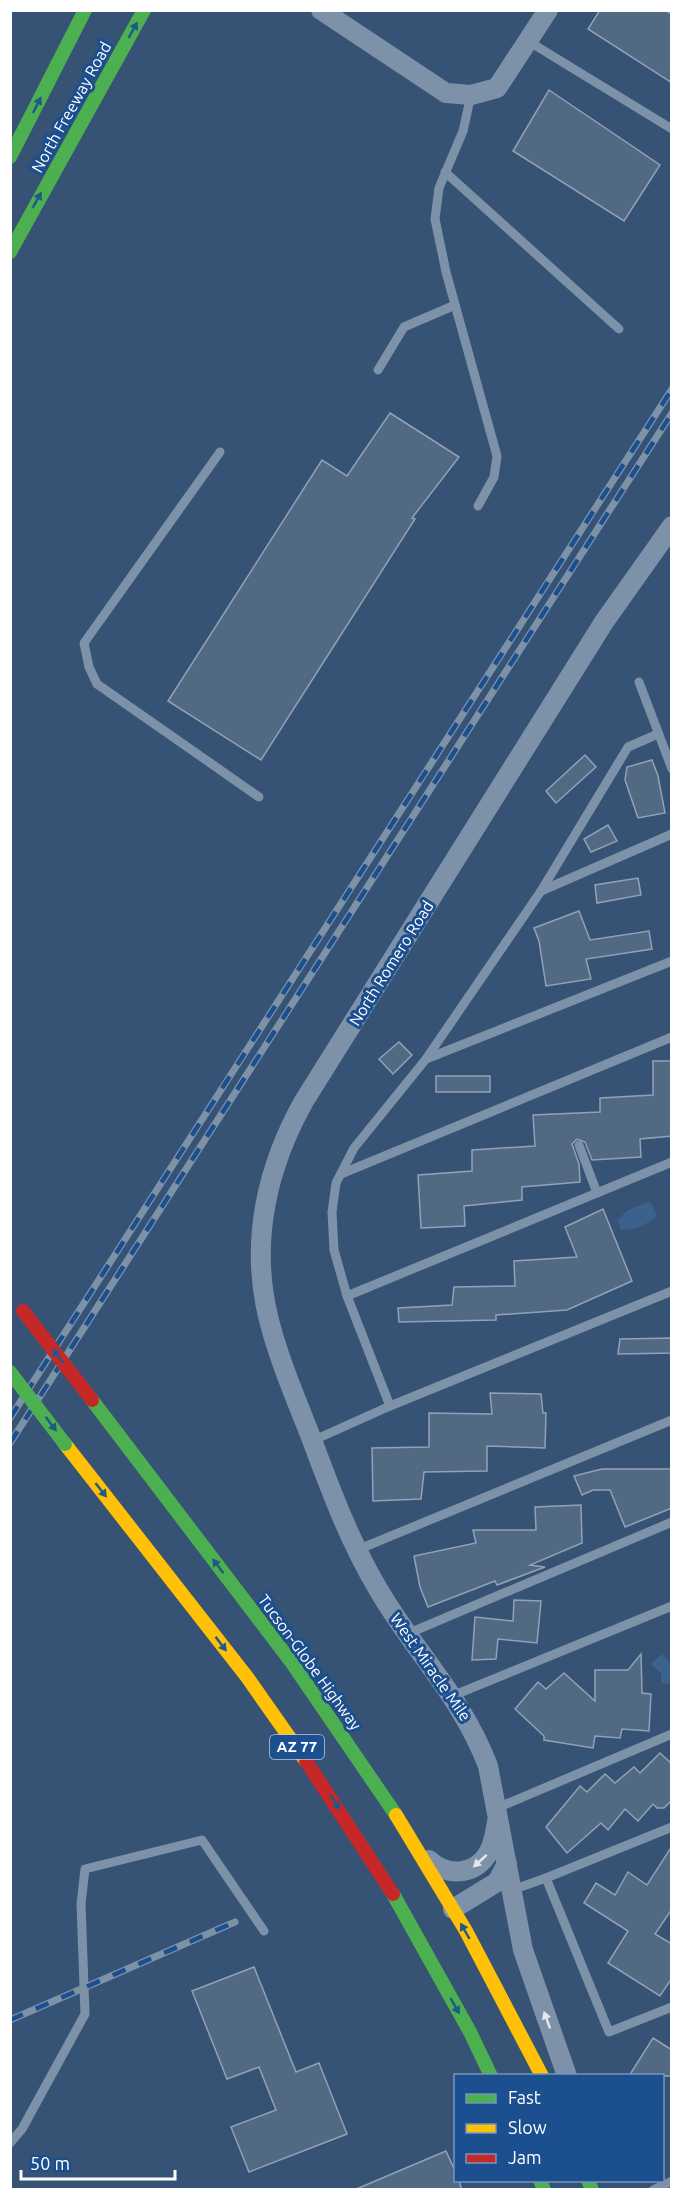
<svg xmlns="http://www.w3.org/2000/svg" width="682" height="2200" font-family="Ubuntu,sans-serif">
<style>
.water{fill:#3b618d}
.building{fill:#526984;stroke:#92a2b6;stroke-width:1.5}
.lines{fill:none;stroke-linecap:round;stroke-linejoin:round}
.lane{stroke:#7d92a8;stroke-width:9}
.street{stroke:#7d92a8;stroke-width:20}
.fast{stroke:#4caf50;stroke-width:14}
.slow{stroke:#ffc107;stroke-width:14}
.jam{stroke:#c62828;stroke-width:14}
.rail-casing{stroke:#7e92a7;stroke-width:7}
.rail{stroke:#1b4f8f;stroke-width:4.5;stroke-dasharray:14;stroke-linecap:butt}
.fast-bridge{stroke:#4caf50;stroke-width:14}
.jam-bridge{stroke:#c62828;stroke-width:14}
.oneway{fill:#205989}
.oneway2{fill:#e5e9ee}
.labels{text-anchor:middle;stroke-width:6;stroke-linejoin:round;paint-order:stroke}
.shield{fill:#1b4f8f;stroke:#bbcadd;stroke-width:1.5}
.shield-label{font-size:15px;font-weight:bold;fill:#fff}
.street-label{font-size:16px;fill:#fff;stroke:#1b4f8f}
</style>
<rect width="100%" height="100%" fill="#365274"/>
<g class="water">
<path d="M650,1201L657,1216C645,1225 637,1230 621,1230L617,1220L628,1210Z"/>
<path d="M662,1654L671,1663V1684L661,1683V1673L651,1664Z"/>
</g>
<g class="building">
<path d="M600,10H665L672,15V83L588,29Z"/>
<path d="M549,90L660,165L624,221L513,151Z"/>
<path d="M390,413L459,457L412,518L415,519L261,760L168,701L322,460L347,476Z"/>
<path d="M585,755L596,767L556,803L546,791Z"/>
<path d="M652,760L658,776L665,813L638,818L625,780L627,767Z"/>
<path d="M608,825L617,841L591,852L584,839Z"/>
<path d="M638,878L641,895L597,903L595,885Z"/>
<path d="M579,911L590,940L649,931L652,949L586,959L591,979L546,986L539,941L534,928Z"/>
<path d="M399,1042L412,1055L393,1074L379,1059Z"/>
<path d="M653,1061H672V1136L640,1139L641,1157L592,1160L585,1142L577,1139L572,1144L579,1164L580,1182L522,1187V1200L464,1206L465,1226L421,1228L418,1175L472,1171V1150L535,1146L533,1115L600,1112V1098L653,1095Z"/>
<rect x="436" y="1076" width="54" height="16"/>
<path d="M603,1209L632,1281L567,1310L496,1315V1320L399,1322L398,1308L452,1305L454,1287L515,1286L514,1261L577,1257L565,1227Z"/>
<path d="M672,1338V1353L618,1354L620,1339Z"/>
<path d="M490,1393L541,1394L543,1413H546L545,1448L487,1446V1471L424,1472L421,1499L373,1501L372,1448L429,1447V1413L492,1414Z"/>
<path d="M602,1469H672V1508L625,1527L610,1490H593L582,1495L574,1476Z"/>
<path d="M581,1505L582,1543L530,1565L545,1567L497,1585L495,1581L428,1607L420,1587L414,1556L476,1543L473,1530H536L535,1507Z"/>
<path d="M514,1600L541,1601L537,1643L498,1639L496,1659L472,1660L475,1617L513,1621Z"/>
<path d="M641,1654L642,1693L651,1694L649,1731L622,1729L620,1738L595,1736L593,1748L544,1740V1736L515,1709L538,1682L546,1689L564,1673L595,1701V1670H628Z"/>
<path d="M660,1753L672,1764V1800L664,1808H657L653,1804L638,1821L625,1809L608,1830L601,1823L567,1853L546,1827L580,1786L587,1792L605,1774L615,1783L634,1767L640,1773Z"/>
<path d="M672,1846V1909L655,1934L672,1944V1978L660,1996L608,1963L628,1931L584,1903L596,1883L615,1895L628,1872L647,1885Z"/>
<path d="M254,1967L296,2072L319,2063L347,2134L249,2172L231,2127L276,2110L259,2067L227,2079L192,1991Z"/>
<path d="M653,2038L672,2050V2076H629Z"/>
<path d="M446,2151L456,2173V2181H459L462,2190H354Z"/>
</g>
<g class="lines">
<g class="lane">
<path d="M528,41L672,129"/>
<path d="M471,95L463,131L439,188L435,219L446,272L497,456L494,477L478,506"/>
<path d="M445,172L619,329"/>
<path d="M378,370L404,327L455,305"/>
<path d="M220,452L84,643L89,667L97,684L259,797"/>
<path d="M639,682L672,769"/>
<path d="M541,891L672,834"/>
<path d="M426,1059L672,961"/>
<path d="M579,1145L597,1193"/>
<path d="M341,1174L672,1037"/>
<path d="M347,1296L672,1162"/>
<path d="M390,1406L347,1296L334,1250L332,1212L336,1183L354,1148L426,1059L541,891L628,747L658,734"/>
<path d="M312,1441L390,1406L672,1291"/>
<path d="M357,1550L672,1420"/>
<path d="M407,1634L672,1522"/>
<path d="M452,1696L672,1606"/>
<path d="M497,1808L672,1734"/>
<path d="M546,1878L609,2032L672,2007"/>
<path d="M512,1890L546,1878L672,1827"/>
<path d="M10,2143L22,2129L85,2014L81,1904L85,1869L202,1840L264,1931"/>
<path d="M653,2190L672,2181"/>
</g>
<g class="street">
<path d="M321,10L446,93L471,95L497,88L548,10"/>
<path d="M429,1860C446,1876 473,1876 487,1855C494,1845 495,1833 497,1822"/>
<path d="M453,1909L497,1882L507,1864"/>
<path d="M567,2076L523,1950L488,1766C462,1697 414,1651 378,1589C350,1542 331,1491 312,1440C296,1399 278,1358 268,1316C250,1241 267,1167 304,1101L604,622L672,526"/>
</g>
<g class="fast">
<path d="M10,157L85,10"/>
<path d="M10,252L144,10"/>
<path d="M92,1400L292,1663L396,1815"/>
<path d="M393,1894L470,2032L491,2076"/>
<path d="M540,2180L544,2190"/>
<path d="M588,2180L592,2190"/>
</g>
<g class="slow">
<path d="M65,1444L247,1677L306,1761"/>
<path d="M396,1815L466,1931L542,2076"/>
</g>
<path class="jam" d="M306,1761L393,1894"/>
<defs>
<g id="rail">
<path d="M10,1418L672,389"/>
<path d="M10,1443L672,413"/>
<path d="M10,2020L235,1922"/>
</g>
</defs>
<use href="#rail" class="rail-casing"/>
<use href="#rail" class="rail"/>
<path class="fast-bridge" d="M10,1372L65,1444"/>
<path class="jam-bridge" d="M23,1311L92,1400"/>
</g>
<defs><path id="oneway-solid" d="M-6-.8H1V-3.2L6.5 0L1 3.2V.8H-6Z" transform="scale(1.5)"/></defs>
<g class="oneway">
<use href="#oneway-solid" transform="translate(133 30) rotate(-61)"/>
<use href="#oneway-solid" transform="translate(37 105) rotate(-63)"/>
<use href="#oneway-solid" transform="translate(37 200) rotate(-61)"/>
<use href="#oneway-solid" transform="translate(58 1356) rotate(-128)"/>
<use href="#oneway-solid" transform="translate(51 1424) rotate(53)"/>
<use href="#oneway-solid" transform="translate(101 1490) rotate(52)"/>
<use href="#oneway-solid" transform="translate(218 1566) rotate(-127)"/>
<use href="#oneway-solid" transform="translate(221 1644) rotate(53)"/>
<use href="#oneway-solid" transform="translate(335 1802) rotate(57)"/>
<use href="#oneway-solid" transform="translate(465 1931) rotate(-120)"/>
<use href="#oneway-solid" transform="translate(455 2006) rotate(61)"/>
</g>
<g class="oneway2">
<use href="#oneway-solid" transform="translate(480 1861) rotate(138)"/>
<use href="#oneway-solid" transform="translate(547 2020) rotate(-110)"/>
</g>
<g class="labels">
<rect class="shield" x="270" y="1735" width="54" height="24" rx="4.5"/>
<g class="shield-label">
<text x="297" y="1752">AZ 77</text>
</g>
<g class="street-label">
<text transform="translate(71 107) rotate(-61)" y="6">North Freeway Road</text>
<text transform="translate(391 963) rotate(-58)" y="6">North Romero Road</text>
<text transform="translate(310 1662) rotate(54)" y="6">Tucson-Globe Highway</text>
<text transform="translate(431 1667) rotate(55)" y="6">West Miracle Mile</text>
</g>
</g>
<rect width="682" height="2200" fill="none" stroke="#ffffff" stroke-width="24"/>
<rect x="454" y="2074" width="210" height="108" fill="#1b4f8f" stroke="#7695bc" stroke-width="1.5"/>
<rect x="466" y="2094" width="30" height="9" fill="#4caf50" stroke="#7695bc" stroke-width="1.5"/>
<text x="508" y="2104" font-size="18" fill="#ffffff">Fast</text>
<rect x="466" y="2124" width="30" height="9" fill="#ffc107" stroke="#7695bc" stroke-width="1.5"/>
<text x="508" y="2134" font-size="18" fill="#ffffff">Slow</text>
<rect x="466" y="2154" width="30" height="9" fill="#c62828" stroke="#7695bc" stroke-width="1.5"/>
<text x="508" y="2164" font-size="18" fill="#ffffff">Jam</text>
<path d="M21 2170v9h154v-9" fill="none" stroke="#ffffff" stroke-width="3"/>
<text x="30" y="2170" font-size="18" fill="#ffffff" stroke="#1b4f8f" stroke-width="4.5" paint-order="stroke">50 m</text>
</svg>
